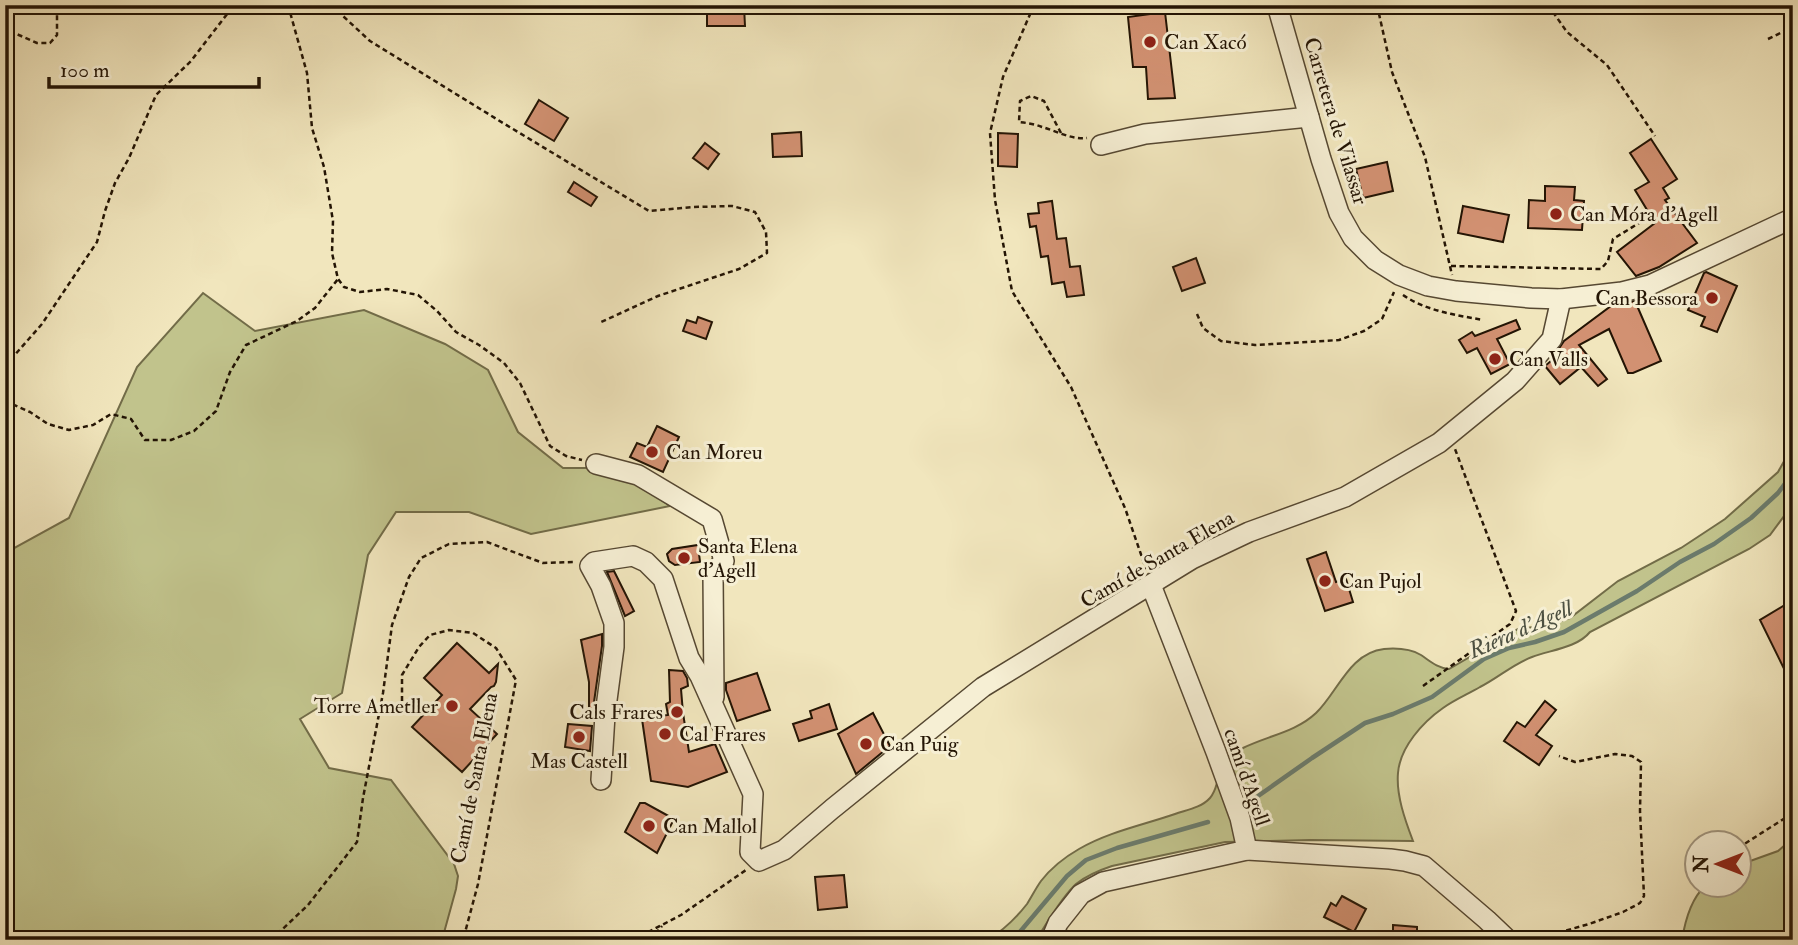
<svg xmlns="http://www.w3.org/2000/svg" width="1798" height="945" font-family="'IM FELL Double Pica',serif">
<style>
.green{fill:#c1c38c;stroke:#726c48;stroke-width:2}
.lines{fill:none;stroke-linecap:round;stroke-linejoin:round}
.stream{stroke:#6b7b6c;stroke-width:4.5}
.building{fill:#d29172;stroke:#231404;stroke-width:2}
.minor-casing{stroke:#564832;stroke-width:22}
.path{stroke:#231404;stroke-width:2.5;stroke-dasharray:5 3.5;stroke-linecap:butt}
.minor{stroke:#f6efd4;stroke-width:19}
.poi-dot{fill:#8f2418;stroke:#f6efd4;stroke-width:2.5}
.labels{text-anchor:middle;stroke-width:6;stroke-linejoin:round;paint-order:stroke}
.poi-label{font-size:21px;fill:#231404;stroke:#f6efd4;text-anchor:start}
.street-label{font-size:21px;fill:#231404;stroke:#f6efd4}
.water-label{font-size:23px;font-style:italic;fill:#4d5041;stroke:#f6efd4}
</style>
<rect width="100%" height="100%" fill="#f1e6bd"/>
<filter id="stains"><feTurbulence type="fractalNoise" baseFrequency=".00286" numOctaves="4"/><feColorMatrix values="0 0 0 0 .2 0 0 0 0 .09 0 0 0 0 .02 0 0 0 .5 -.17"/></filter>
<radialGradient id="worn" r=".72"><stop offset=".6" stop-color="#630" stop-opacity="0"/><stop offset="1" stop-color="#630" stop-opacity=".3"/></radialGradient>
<g class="green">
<path d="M203,293L255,331L364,310L445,344L488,370L518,432L563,468H616L670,506L531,534L469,512H396L368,555L342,693L300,719L329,768L391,780L454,864L458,876L456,889L442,940H5V553L69,518L137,367Z"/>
<path d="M1793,445V504L1770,535L1749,549L1590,632C1577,648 1550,650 1532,657C1513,664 1498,678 1480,687C1468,694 1454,700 1443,708C1423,722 1400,747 1398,773C1396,795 1405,820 1413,841L1310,840L1225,842L1112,866C1100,870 1086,876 1076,884C1060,899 1048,922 1036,940H987C1003,931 1016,918 1027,904C1032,896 1036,888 1041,881C1051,868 1065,857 1079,849C1108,832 1143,825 1175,814C1186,810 1201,808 1210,798C1217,790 1219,774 1221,762C1228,758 1235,751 1243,748C1267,736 1296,732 1316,713C1338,692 1349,653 1384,649C1396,648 1411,649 1421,655C1430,661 1437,668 1449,669L1518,629L1548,625L1570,618L1618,581L1681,548L1725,519L1778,472Z"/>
<path d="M1793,838V940H1682C1685,921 1691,899 1705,886H1738L1739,865L1778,851Z"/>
</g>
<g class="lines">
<g class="stream">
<path d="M1251,801L1312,758L1365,723L1393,714L1432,697L1484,659L1509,648L1535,642L1564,632L1637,591L1680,562L1714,544L1751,518L1778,493L1793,473"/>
<path d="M1013,940L1067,876L1086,860L1117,848L1208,822"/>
</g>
</g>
<g class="building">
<path d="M744,6L745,26H707V7Z"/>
<path d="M1165,12L1175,98L1148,99L1146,67H1133L1128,17Z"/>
<path d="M539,100L568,118L554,141L525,124Z"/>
<path d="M801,132L802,156L773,157L772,134Z"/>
<path d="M998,133L1018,134L1017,167L998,166Z"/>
<path d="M1651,139L1677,179L1663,188L1669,198L1665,200L1697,243L1659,267L1636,276L1617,252L1655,223L1635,190L1649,182L1630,153Z"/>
<path d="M705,143L719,154L708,169L693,158Z"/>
<path d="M1387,162L1393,191L1363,198L1356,169Z"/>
<path d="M574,182L597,197L591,206L568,192Z"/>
<path d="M1545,186L1575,187L1574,200L1584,201L1582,230L1528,228L1529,200L1545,201Z"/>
<path d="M1052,201L1057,239L1066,238L1070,267L1080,266L1084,295L1067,297L1064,282L1052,284L1048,256L1041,257L1036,226L1030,227L1028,214L1039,213L1038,203Z"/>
<path d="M1463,206L1509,215L1503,242L1458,233Z"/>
<path d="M1196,258L1205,283L1182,291L1173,267Z"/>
<path d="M1706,272L1737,286L1717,332L1701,326L1705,317L1688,310L1704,273Z"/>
<path d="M1635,301L1661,361L1633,373H1628L1609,329L1579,345L1607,379L1598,386L1581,367L1560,384L1545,366L1558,355L1556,353L1564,341L1611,306Z"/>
<path d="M698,317L712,322L706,339L683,331L687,320L696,323Z"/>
<path d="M1516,320L1520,329L1497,339L1510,364L1491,374L1477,348L1467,353L1459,340L1472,332L1475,336Z"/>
<path d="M657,426L679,437L663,472L630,457L637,443L647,447Z"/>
<path d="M698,545L700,562L675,565L669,561L667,554L672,549Z"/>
<path d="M1326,552L1336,582L1346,579L1353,602L1325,611L1307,559Z"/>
<path d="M614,571L634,611L625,616L607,572Z"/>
<path d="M1793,600V687L1760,620Z"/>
<path d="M602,634V646L593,709H589V682L581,640Z"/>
<path d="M457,643L489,673L498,664L496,682L494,686L491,687L470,709L497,734L462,772L412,727L442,695L424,678Z"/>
<path d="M669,670L683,671L687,678L688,686L681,689L683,713L689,752L715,744L727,772L688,787L651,781L642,719L668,715L666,704L670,702Z"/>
<path d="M757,673L770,710L737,721L726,690V683Z"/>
<path d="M1545,701L1556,710L1536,735L1552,746L1539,765L1504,741L1517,722L1525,727Z"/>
<path d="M829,704L837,729L799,741L793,724L812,718L810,711Z"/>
<path d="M873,713L890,746L856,774L838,734Z"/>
<path d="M568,724L592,726L590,751L565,747Z"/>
<path d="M640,803H645L674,819L657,853L625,832Z"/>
<path d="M844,875L847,907L818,910L815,877Z"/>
<path d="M1342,896L1366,909L1354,932L1324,917L1331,903L1336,906Z"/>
<path d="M1393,925L1417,927V940H1393Z"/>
</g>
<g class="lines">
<defs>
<g id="minor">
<path d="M1277,5L1321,159L1339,213L1353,238L1375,260L1399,275L1428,286L1456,291L1531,298L1561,299L1622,292L1650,285L1793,218"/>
<path d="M1101,145L1145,134L1309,117"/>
<path d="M596,464L638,475L712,519L724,561L713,573L714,697"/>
<path d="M601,780L605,715L614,647V623L601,586L590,566L594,562L633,556L646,562L663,579L689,658L700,676L753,794L750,852L759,861L784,850L832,809L983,687L1192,559L1249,532L1345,497L1439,443L1515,381L1552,339L1561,299"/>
<path d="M1247,850L1390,859L1405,861L1424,866L1487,920L1508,940"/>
<path d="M1051,940L1058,923L1081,894L1103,882L1247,850L1240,818L1216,752L1151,585"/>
</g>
</defs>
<use href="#minor" class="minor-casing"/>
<g class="path">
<path d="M288,5L307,73L312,128L324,167L333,221L332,253L338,279L344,287L360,292L387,289L418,295L437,311L456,332L479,345L504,363L520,383L550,446L566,456L582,460"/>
<path d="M331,5L370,41L503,123L649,211L693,207L732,206L755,212L766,232L767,253L739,269L658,296L599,323"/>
<path d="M1034,5L1003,77L990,133L995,200L1012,291L1071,387L1125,508L1146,569"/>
<path d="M1377,5L1392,72L1425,157L1452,275"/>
<path d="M1548,5L1567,32L1607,65L1655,136"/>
<path d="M5,14L12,32L37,43H50L57,35V11"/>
<path d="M1768,39L1793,27"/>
<path d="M1061,133L1044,101L1031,96L1020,101L1019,122C1027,123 1035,124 1042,127C1056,131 1072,140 1087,138"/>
<path d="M1451,266L1601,269L1608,261L1613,239L1644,220"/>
<path d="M1403,295C1426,311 1456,315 1483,320"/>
<path d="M1197,314L1203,328L1221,341L1255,345L1339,340L1364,331L1382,319L1394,292"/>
<path d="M5,366L42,324L97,242L105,211L115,183L129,158L156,95L191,61L234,5"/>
<path d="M5,401L30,412L48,424L69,430L93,425L111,414L131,419L145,440H171L194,431L216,411L230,372L246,345L297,321L315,308L338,279"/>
<path d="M1423,686L1510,624L1516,611L1455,449"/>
<path d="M402,701V675L419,647L430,635L449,630L473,633L496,648L516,680L478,884L463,940"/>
<path d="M1738,848L1793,813"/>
<path d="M1524,933L1561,932L1589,924L1623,912L1640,903L1644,896L1640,811L1641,762L1632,756L1615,754L1575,762L1559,756"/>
<path d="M271,940L308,905L357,842L363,798L383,693L392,625L409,577L421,558L449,544L487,542L543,563L573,562"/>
<path d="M633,940L681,915L746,870"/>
<path d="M650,940L662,926"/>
</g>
<use href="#minor" class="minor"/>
</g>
<g class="poi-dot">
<circle cx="1150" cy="42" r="7"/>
<circle cx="1556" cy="214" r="7"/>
<circle cx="1712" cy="298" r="7"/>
<circle cx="1495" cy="359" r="7"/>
<circle cx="652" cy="452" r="7"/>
<circle cx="684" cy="558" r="7"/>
<circle cx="1325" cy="581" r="7"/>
<circle cx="452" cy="706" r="7"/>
<circle cx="677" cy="712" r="7"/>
<circle cx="665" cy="734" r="7"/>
<circle cx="579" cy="737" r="7"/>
<circle cx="866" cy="744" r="7"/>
<circle cx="649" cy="826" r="7"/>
</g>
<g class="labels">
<g class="poi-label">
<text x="1164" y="49">Can Xacó</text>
<text x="1570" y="221">Can Móra d'Agell</text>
<text x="1698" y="305" text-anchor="end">Can Bessora</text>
<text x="1509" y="366">Can Valls</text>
<text x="666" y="459">Can Moreu</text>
<text x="698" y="553">Santa Elena<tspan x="698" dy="24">d'Agell</tspan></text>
<text x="1339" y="588">Can Pujol</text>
<text x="438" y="713" text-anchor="end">Torre Ametller</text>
<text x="663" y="719" text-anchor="end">Cals Frares</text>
<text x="679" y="741">Cal Frares</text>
<text x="880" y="751">Can Puig</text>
<text x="579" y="768" text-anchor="middle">Mas Castell</text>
<text x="663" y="833">Can Mallol</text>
</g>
<g class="street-label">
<text transform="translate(1336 121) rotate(73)" y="7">Carretera de Vilassar</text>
<text transform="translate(1157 559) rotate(-30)" y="7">Camí de Santa Elena</text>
<text transform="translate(1247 777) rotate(71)" y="7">camí d'Agell</text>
<text transform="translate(474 778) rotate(-79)" y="7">Camí de Santa Elena</text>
</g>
<g class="water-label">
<text transform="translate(1520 629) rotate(-24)" y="8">Riera d'Agell</text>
</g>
</g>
<rect width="1798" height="945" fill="none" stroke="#f1e6bd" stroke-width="28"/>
<rect x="7" y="7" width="1784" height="931" fill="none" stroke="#231404" stroke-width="3.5"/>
<rect x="14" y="14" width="1770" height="917" fill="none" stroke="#231404" stroke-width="2"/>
<g transform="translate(1718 864) rotate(270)"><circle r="33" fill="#f6efd4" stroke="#a29781" stroke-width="2"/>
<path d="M0-5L12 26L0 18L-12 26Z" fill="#8f2418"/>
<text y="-10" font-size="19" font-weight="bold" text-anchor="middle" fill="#231404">N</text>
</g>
<path d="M49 77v10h210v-10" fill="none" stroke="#231404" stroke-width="3.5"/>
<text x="60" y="77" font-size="21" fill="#231404" stroke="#f6efd4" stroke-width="5" paint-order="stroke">100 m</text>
<rect width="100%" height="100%" filter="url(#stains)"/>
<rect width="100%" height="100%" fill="url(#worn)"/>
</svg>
